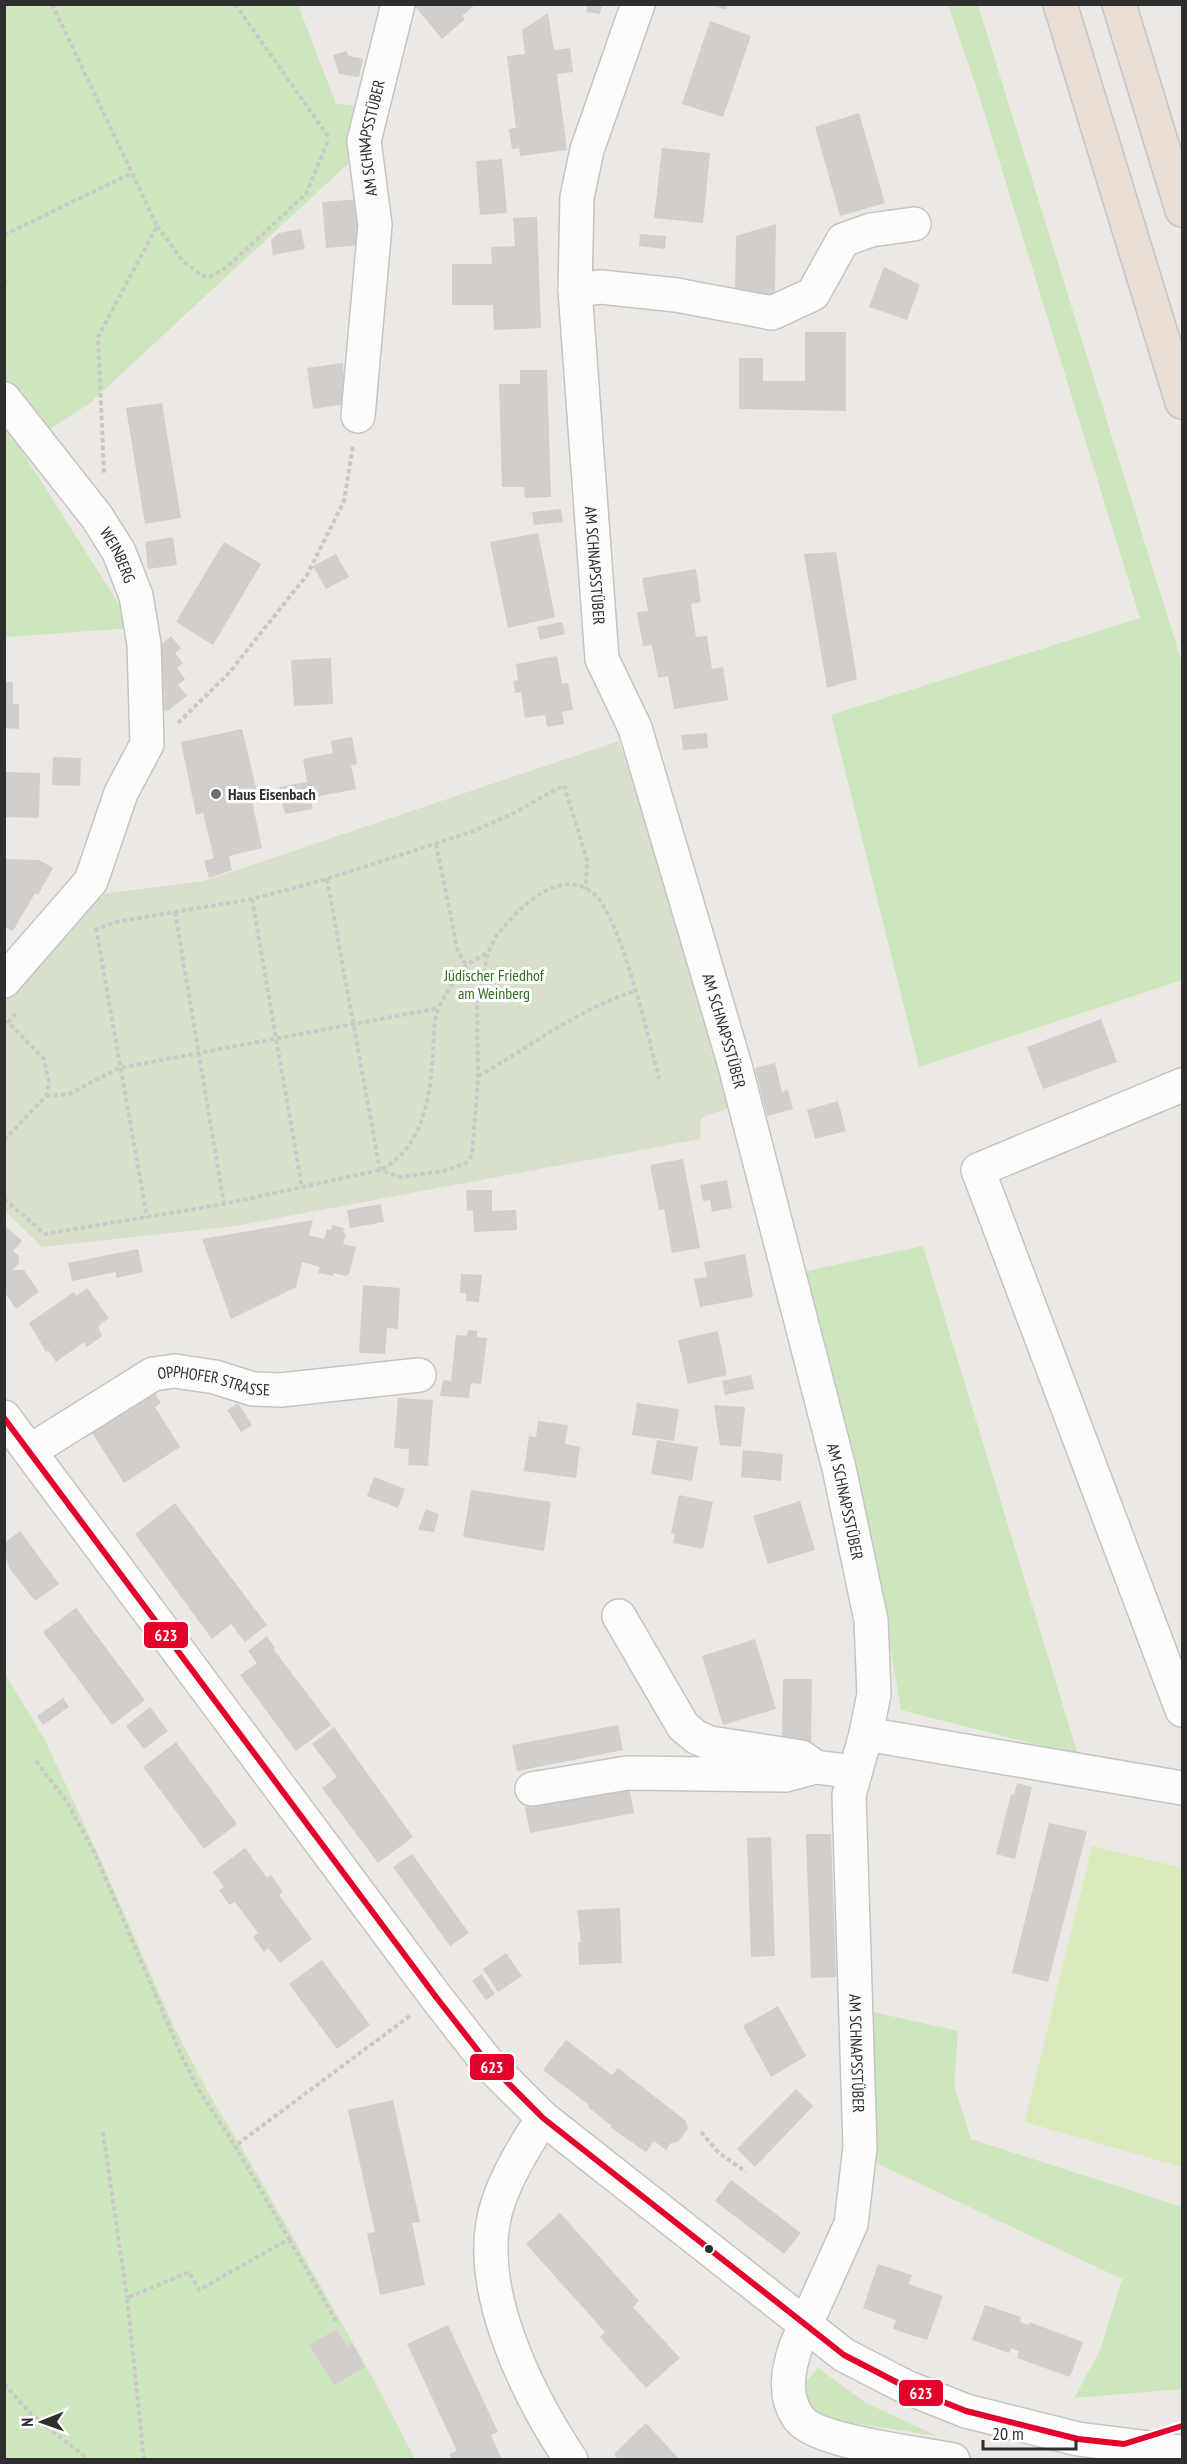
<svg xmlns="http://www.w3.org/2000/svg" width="1187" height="2464" font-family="'PT Sans Narrow',sans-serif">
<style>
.green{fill:#cee6be}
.cemetery{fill:#d8e0cc}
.pitch{fill:#d9eabb}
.building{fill:#d1cecb}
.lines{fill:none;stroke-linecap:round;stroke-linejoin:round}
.minor-casing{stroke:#c5c4c5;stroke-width:36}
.highway-casing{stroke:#c6c5c4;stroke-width:36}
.path{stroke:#c9c9c8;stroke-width:4;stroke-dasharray:4.5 3;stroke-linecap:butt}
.minor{stroke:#fcfcfb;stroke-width:33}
.highway{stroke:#eadfd6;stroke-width:33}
.bus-1-casing{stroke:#fff;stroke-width:10}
.bus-1{stroke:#e4002b;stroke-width:6}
.poi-dot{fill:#706f6e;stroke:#fff;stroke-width:2}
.bus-dot{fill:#2e2e2e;stroke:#fff;stroke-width:2}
.labels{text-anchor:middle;stroke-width:6;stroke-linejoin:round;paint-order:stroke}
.street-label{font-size:16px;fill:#2e2e2e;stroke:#fff}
.poi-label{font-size:16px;font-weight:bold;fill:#2e2e2e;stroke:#fff;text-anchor:start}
.park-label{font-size:16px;fill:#2c6e1b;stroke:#fff}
.line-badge{stroke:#fff;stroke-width:2}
.badge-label{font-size:16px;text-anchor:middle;font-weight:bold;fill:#fff}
</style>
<rect width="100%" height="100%" fill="#ece8e4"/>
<g class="green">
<path d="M5,5H298L336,104L363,106L353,159L89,404L20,448L134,628L5,637Z"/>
<path d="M948,5H978L1182,663V980L919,1067L831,715L1140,618L978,92Z"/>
<path d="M923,1246L1078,1755L901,1710L887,1629L802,1272Z"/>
<path d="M5,1674L45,1740L103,1865L173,2025L210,2096L242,2148L369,2371L415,2459L5,2458Z"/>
<path d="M869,2011L958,2031L954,2085L971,2139L1182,2207V2389L1074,2398L1100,2351L1122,2279L870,2160Z"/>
<path d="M818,2368L866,2403L937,2436L833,2420L809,2407L806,2382Z"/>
</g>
<path class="cemetery" d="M619,741L735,1105L701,1118L700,1139L235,1226L42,1247L5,1211V996L94,895L204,881Z"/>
<path class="pitch" d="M1092,1846L1182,1868V2167L1025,2122Z"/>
<g class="building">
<path d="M413,4H476L462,16L465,19L442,39Z"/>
<path d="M588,4H602L600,14L586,12Z"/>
<path d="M710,4H728L726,10Z"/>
<path d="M548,13L554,50L570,48L573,72L557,74L567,150L520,156L519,148L512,149L509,129L516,128L507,56L525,54L522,30Z"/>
<path d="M710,21L751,36L723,117L682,104Z"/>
<path d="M346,51L349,56L363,59L359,77L339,74L333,55Z"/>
<path d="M859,113L885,203L840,216L815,127Z"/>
<path d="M662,148L710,153L703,223L654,218Z"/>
<path d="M502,159L507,213L480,215L476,161Z"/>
<path d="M360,199L364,245L326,248L322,202Z"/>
<path d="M537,217L541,328L494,330L493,305H452V264H492L491,247L515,246L513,218Z"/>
<path d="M776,224L775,294H735L736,236Z"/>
<path d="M301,229L305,249L273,255L271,240L279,233Z"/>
<path d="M640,234L666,236L665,249L639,246Z"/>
<path d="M884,267L920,285L907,320L869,307Z"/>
<path d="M805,332H846V411L739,409V358H763V381H805Z"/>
<path d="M343,363L345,404L313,409L307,368Z"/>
<path d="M520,370H547L551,497L525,498L524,487H502L499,384H520Z"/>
<path d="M162,403L181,518L145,524L126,408Z"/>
<path d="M561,509L563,522L534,525L532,512Z"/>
<path d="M538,533L555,617L508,628L490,542Z"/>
<path d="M173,537L177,565L148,569L145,542Z"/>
<path d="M224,542L261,564L213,645L176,622Z"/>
<path d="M836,552L857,679L827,688L804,554Z"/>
<path d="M336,554L349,577L326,589L313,566Z"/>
<path d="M696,569L701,602L691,604L696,637L707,636L712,669L723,667L728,700L674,709L668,676L658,678L652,645L643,646L637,612L648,611L642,578Z"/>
<path d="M562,622L565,634L540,640L537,627Z"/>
<path d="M171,636L181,648L175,653L183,663L177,668L185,679L178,685L187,696L166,712L157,701L165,696L156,684L163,679L155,670L162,663L152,652Z"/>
<path d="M557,656L562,684L568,683L573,710L562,712L564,724L547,727L545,715L525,718L521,692L515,693L513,681L518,680L516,664Z"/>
<path d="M331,658L333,704L294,706L291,660Z"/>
<path d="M4,682H13V704H19V729L4,728Z"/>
<path d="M242,729L259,800L252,801L262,848L229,856L232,870L209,878L204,861L214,858L203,813L196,815L181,742Z"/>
<path d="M707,733L708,748L683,750L681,735Z"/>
<path d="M352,737L357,764L351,765L356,789L310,798L313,809L285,814L279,787L307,782L303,759L333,753L331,741Z"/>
<path d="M53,757L81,758L80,786L52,785Z"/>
<path d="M4,772L40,773L39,818L4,817Z"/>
<path d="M4,859L39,860L53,868L38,895L35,893L13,931L4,927Z"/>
<path d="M1101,1019L1117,1062L1043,1089L1027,1047Z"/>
<path d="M775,1063L782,1092L788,1090L793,1109L767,1116L755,1068Z"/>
<path d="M838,1101L846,1131L815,1139L807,1110Z"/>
<path d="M683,1159L700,1248L672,1253L664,1209L659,1210L650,1165Z"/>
<path d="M727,1180L732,1208L712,1212L710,1200L703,1201L700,1185Z"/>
<path d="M466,1190H492V1211L516,1210L517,1230L474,1232L473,1210L467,1211Z"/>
<path d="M381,1204L384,1222L350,1228L347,1210Z"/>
<path d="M313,1220L309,1235L324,1239L327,1229L331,1230L332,1225L344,1228L343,1233L346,1234L343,1244L356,1247L349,1275L347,1274L346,1276L334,1273L333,1276L318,1273L320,1267L302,1262L296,1287L231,1319L202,1239Z"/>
<path d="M4,1225L22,1241L13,1251L19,1256V1262L13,1270H24L39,1292L16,1309L4,1291Z"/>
<path d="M138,1249L143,1272L116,1278V1272L72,1281L68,1263Z"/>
<path d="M745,1254L753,1297L700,1307L694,1279L707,1277L704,1262Z"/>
<path d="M461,1274L482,1275L479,1302L466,1301V1293H460Z"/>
<path d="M363,1285L400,1288L398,1329L387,1328L385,1354L359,1353Z"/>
<path d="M87,1288L109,1318L98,1326L102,1336L87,1347L84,1342L56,1362L48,1350L46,1352L29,1323L74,1292L76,1296Z"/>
<path d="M468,1330L477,1331V1337L487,1338L481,1384L471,1383L469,1398L440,1396L443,1380L451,1381L456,1335L467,1336Z"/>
<path d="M718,1331L727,1375L688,1384L678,1340Z"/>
<path d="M751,1375L754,1389L725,1395L722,1381Z"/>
<path d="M150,1385L161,1403L155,1407L180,1447L124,1483L87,1425Z"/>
<path d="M398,1398L433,1400L428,1466L408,1465L409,1449L394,1448Z"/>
<path d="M238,1403L252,1425L241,1432L227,1410Z"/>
<path d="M637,1403L679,1409L674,1441L632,1435Z"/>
<path d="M714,1405L745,1407L741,1447L720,1445Z"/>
<path d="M538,1421L568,1425L565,1444L580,1447L576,1478L524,1471L529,1436L536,1437Z"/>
<path d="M657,1440L698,1447L692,1481L651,1474Z"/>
<path d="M743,1450L783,1454L781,1481L741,1477Z"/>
<path d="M374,1477L405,1489L398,1508L367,1496Z"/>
<path d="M471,1490L551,1502L544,1551L463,1537Z"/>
<path d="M679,1495L713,1502L703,1549L673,1543L675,1534L671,1533Z"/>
<path d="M800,1501L815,1550L768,1564L753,1516Z"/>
<path d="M175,1503L267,1625L245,1642L231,1624L212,1639L135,1534Z"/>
<path d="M426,1509L439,1514L434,1532L418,1530Z"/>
<path d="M20,1531L59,1584L35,1601L10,1569L4,1552V1543Z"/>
<path d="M76,1608L145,1700L112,1725L43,1632Z"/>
<path d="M267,1636L275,1648L274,1650L331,1725L296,1751L240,1675L257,1663L248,1651Z"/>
<path d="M755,1639L776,1709L723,1725L702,1656Z"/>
<path d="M783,1679H812L811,1746L782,1742Z"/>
<path d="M63,1698L69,1707L43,1725L37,1716Z"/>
<path d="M150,1707L168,1731L144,1749L126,1726Z"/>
<path d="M618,1725L623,1750L517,1771L512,1745Z"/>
<path d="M334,1727L413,1837L378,1863L322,1788L337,1777L312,1744Z"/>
<path d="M176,1742L237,1824L204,1849L143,1767Z"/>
<path d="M1017,1783L1032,1787L1015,1859L996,1854L1011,1794L1014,1795Z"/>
<path d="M629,1787L634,1813L530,1833L525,1807Z"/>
<path d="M1049,1823L1087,1831L1048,1982L1012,1973Z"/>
<path d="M806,1834H831L836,1977L811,1978Z"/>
<path d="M771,1837L775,1956L751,1957L747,1838Z"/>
<path d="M245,1848L267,1878L271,1875L283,1892L279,1895L312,1939L280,1963L268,1948L264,1952L253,1937L258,1933L235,1902L229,1905L219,1890L224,1887L213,1872Z"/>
<path d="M412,1854L469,1933L450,1946L393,1867Z"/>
<path d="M620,1908L622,1963L579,1965L578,1942H581L577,1910Z"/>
<path d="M506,1953L522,1976L498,1992L483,1969Z"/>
<path d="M322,1960L370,2025L337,2049L289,1984Z"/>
<path d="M481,1974L495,1994L486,2000L472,1981Z"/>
<path d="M778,2006L806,2056L771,2077L743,2026Z"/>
<path d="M566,2040L612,2075L618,2068L686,2121L688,2129L678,2142L671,2143L666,2150L654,2141L646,2152L610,2127L612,2126L588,2107L589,2105L543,2070Z"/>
<path d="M796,2089L813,2106L755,2167L737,2149Z"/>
<path d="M393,2100L420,2222L412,2223L425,2285L380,2295L367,2233L375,2232L348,2110Z"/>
<path d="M731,2180L801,2233L784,2254L715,2201Z"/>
<path d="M560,2213L639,2301L633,2307L680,2358L646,2388L600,2337L605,2332L526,2244Z"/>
<path d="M878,2264L912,2275L909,2284L943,2296L927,2340L893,2329L896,2320L863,2308Z"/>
<path d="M985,2305L1021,2317L1020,2322L1029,2325V2322L1083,2342L1070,2377L1017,2358L1019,2351L1011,2348L1009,2353L972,2340Z"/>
<path d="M448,2325L498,2432L491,2435L502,2460H452L449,2454L457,2451L407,2344Z"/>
<path d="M337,2329L347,2346L352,2343L365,2367L334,2385L309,2345Z"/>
<path d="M646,2423L680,2460H619L614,2454Z"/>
</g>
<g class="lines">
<defs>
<g id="minor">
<path id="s1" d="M638,4L587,150L577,197L575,290L602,659L635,728L734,1062L839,1468L871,1620L874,1694L866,1734L849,1795L860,2147L851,2224L796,2346C788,2370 783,2395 798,2417C814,2443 922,2453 953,2460"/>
<path d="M575,290L601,287L676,295L772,313L813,294L843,240L871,230L914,224"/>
<path id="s2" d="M4,399L97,517L119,552L136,596L144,644L147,744L121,793L91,881L4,981"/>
<path id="s3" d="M358,416L375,225L364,141L398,4"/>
<path d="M1182,1085L978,1170L1182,1710"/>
<path d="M4,1417L436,1997L486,2061L543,2118L844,2355L906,2387L966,2411L1078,2439L1182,2452"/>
<path id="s4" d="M30,1451L153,1374L175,1371L215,1377L253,1389L281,1390L419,1375"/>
<path d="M619,1616L683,1726L696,1737L710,1743L801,1757L815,1767L855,1772"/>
<path d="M866,1734L1182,1788"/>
<path d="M532,1789L627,1773L785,1775L808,1769"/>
<path d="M543,2118C526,2144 508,2173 498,2203C471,2283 527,2394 571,2460"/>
</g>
<g id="highway">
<path d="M1060,4L1182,402"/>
<path d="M1119,4L1182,210"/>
</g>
</defs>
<use href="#minor" class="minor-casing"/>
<use href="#highway" class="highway-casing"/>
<g class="path">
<path d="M52,4L157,226L98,337L104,473"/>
<path d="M235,4L330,139"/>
<path d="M157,226L183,261L201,275L210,277L227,267L306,194L329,139"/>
<path d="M4,235L132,173"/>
<path d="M4,279L6,282"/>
<path d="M178,723L229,673L307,575L344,501L353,446"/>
<path d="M436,844L458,952L467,966"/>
<path d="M327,879L380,1170L400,1177L444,1171L466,1163L472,1155L478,1080L477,1005L488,952"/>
<path d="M252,899L302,1188"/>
<path d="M175,912L224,1204"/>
<path d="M96,928L147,1218"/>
<path d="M94,930L115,922L252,899L327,879L474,831L512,814L564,785L587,860L586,889"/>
<path d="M478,1076C532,1046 576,1010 635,991"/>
<path d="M46,1096L69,1094L119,1068L439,1008"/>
<path d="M4,1140L46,1096L49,1082L44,1059L8,1022L17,1012"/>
<path d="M4,1199L45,1234L224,1204L380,1170C423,1149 431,1095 433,1052C434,1037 433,1020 439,1007C444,996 459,973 467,965C474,959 484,957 489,950C492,945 494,939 498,934C518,908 562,864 595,895C621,919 649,1040 659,1079"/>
<path d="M36,1761L67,1802L95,1854L183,2059L199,2090L235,2146"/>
<path d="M103,2132L127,2298"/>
<path d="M701,2132L719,2153L746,2172"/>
<path d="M289,2239L337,2323"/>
<path d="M4,2384L32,2415L89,2460"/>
<path d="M144,2460L127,2298L189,2272L199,2290L289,2239L235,2146L411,2015"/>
</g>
<use href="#minor" class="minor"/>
<use href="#highway" class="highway"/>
<defs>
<path id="bus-1" d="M4,1418L436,1997L486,2061L543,2118L844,2355L906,2387L966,2411L1078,2439L1124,2444L1182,2426"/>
</defs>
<use href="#bus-1" class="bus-1-casing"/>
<use href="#bus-1" class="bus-1"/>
</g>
<circle class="poi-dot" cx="216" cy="794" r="6"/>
<circle class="bus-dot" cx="709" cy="2249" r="5"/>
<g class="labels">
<g class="street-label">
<text dy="6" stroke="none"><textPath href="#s3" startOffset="280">AM SCHNAPSSTÜBER</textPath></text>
<text dy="6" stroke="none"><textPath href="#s2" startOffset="194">WEINBERG</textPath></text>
<text dy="6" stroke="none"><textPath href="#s1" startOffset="572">AM SCHNAPSSTÜBER</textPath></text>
<text dy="6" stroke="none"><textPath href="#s1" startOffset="1058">AM SCHNAPSSTÜBER</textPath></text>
<text dy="6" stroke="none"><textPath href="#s4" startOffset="207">OPPHOFER STRASSE</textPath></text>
<text dy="6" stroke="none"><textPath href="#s1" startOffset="1544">AM SCHNAPSSTÜBER</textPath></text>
<text dy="6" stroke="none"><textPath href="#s1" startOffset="2102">AM SCHNAPSSTÜBER</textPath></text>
</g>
<g class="poi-label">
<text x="228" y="800">Haus Eisenbach</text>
</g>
<g class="park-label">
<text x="494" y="981">Jüdischer Friedhof<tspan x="494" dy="18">am Weinberg</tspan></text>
</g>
</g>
<g class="line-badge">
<rect x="143" y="1621" width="46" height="28" rx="6" fill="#e4002b"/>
<rect x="469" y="2053" width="46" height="28" rx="6" fill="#e4002b"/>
<rect x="898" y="2379" width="46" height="28" rx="6" fill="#e4002b"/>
</g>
<g class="badge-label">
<text x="166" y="1641">623</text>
<text x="492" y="2073">623</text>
<text x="921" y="2399">623</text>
</g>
<rect width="1187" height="2464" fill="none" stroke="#2e2e2e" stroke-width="12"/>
<g transform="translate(42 2422) rotate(269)" stroke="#ffffff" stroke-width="4.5" paint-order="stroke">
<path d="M0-4.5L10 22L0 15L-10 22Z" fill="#2e2e2e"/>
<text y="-9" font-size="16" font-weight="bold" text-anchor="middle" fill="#2e2e2e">N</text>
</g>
<path d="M983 2440v9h93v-9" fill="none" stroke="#2e2e2e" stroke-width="3"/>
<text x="992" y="2440" font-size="18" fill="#2e2e2e" stroke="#ffffff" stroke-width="4.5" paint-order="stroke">20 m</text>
</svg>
